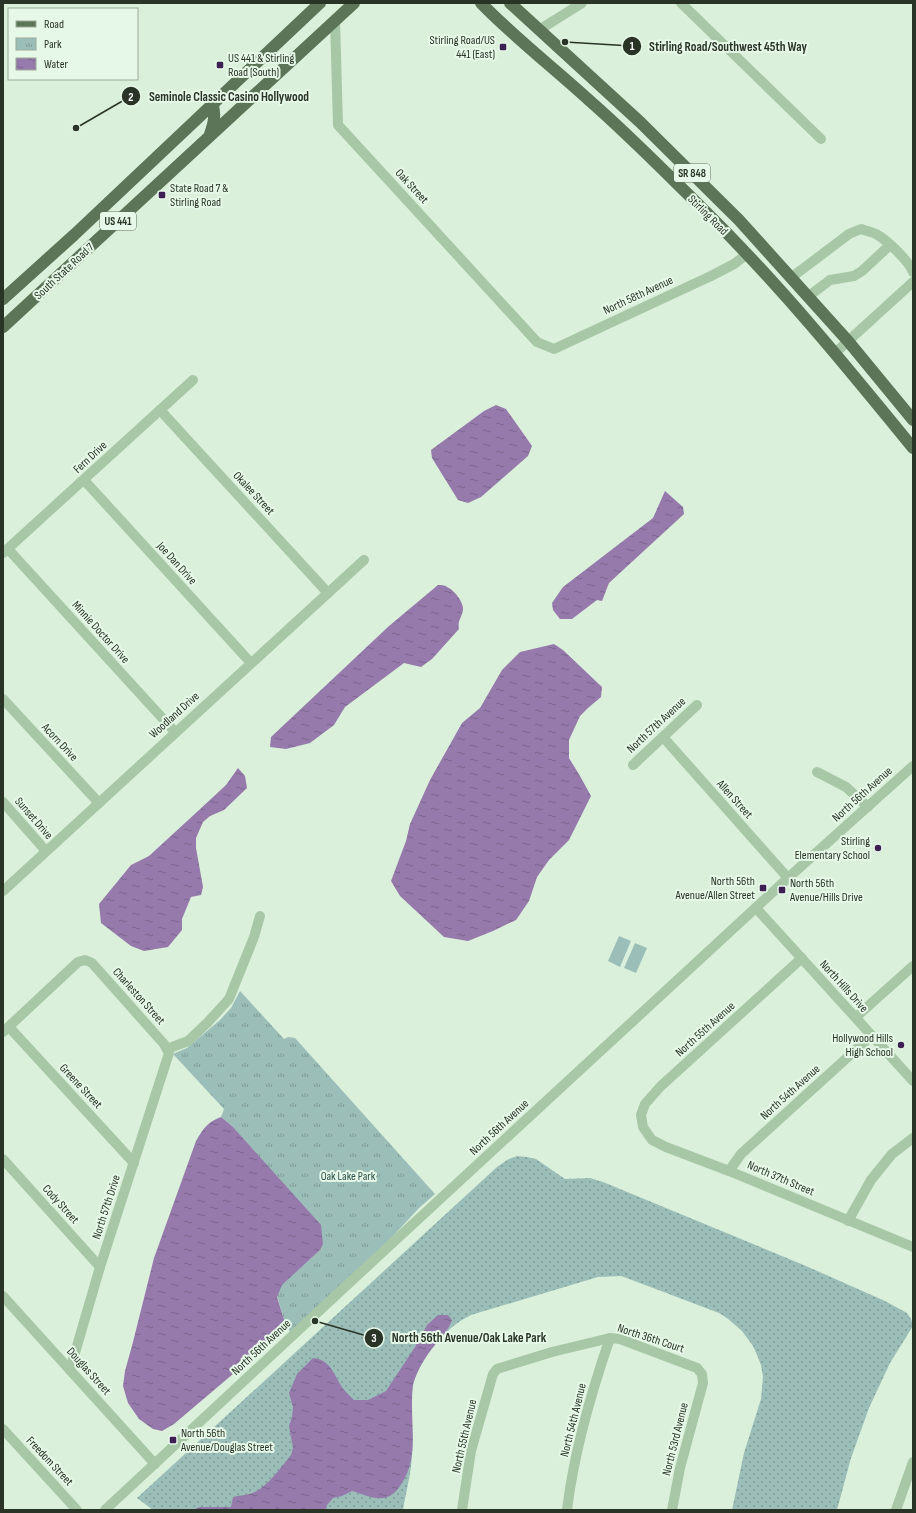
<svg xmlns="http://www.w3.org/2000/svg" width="916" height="1513" font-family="'Sofia Sans Condensed',sans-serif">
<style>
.grass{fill:url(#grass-dots)}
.park{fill:url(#park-tufts)}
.garden{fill:#9bbeb9}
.water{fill:url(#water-ripples)}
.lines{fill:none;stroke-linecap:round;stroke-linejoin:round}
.minor{stroke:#a7c7a6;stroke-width:10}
.major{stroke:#5c7558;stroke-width:12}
.poi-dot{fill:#3d1f53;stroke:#e6f8e7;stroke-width:1.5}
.labels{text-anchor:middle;stroke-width:4;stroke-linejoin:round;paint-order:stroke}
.shield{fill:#e6f8e7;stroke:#626f61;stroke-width:1}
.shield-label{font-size:11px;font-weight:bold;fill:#293427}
.poi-label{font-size:12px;fill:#293427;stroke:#e6f8e7;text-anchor:end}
.street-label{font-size:12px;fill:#293427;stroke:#e6f8e7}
.park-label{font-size:12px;fill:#2c514d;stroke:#e6f8e7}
.leader{fill:none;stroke:#293427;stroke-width:1.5}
.callout-dot{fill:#293427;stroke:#e6f8e7;stroke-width:1.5}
.mark-label{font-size:12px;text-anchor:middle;font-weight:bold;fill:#fff}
.callout-label{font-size:13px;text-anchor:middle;font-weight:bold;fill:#293427;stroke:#e6f8e7;stroke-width:4;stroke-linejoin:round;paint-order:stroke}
</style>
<defs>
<pattern id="grass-dots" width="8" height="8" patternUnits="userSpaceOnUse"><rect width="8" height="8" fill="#9bbeb9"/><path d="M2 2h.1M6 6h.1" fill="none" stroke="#7e9b96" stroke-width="1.8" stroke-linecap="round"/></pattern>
<pattern id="park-tufts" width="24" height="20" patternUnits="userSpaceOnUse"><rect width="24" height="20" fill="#9bbeb9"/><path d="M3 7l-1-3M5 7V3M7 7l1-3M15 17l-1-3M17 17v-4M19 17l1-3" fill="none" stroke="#7e9b96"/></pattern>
<pattern id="water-ripples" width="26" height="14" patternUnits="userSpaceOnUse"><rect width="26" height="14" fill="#967aab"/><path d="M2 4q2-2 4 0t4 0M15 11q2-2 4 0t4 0" fill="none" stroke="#7a658b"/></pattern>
</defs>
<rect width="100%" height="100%" fill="#daf0db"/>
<path class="grass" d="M517,1156L527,1157L536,1159L565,1179L590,1178L603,1182L806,1266L885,1301L907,1313L911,1319L913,1326L890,1363L869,1408L851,1458L837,1510H732L744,1453L761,1399L763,1377L761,1365L757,1355L753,1346L742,1331L727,1318L719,1313L632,1280L621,1276L598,1277L471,1315C446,1327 419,1357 413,1386C409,1407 414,1434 412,1456C411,1474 406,1492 403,1510H153L137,1498L497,1167L507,1160Z"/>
<path class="park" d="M240,991L284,1039L288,1037L295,1038L435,1194L419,1208L382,1248L291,1333L286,1326L277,1296L281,1285L320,1250L232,1126L221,1117L224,1109L173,1054L187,1048L220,1020L231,1008Z"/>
<g class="garden">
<path d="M619,936L631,941L620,967L608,961Z"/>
<path d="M635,943L647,948L636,973L624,968Z"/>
</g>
<g class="water">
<path d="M496,405L506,409L532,446L528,456L481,497L468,503L458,500L432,458L431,450L484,411Z"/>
<path d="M665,491L683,507L684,514L609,583L602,601L597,600L572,619H560L553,610L552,603L563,587L653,518Z"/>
<path d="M438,585C440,585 445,585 447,587C454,590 464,602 463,610C462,617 457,621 459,629L432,659L421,667L404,663L345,707L334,725L310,743L286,749L270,747L271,737L389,626Z"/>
<path d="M554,644L563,650L602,687L601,697L588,708L580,716L569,740V758L580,776L591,796L569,840L549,860L537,877L529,901L516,920L493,931L468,941L444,937L400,896L391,881L406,841L410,824L430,780L462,723L480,708L502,670L520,652Z"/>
<path d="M238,768L245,776L247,788L224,810L210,816L203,822L196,838V848L203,887L201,895L191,897L182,919V930L168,947L144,951L131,946L101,923L99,904L131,865L149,856L198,811L226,785Z"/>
<path d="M221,1117L232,1126L321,1225L323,1244L320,1250L282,1285L277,1297L286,1326L266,1346L174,1424L162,1431L153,1429L139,1419L128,1403L123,1386L125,1371L133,1342L154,1258L196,1141C203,1129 207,1122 221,1117Z"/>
<path d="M438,1315H448L452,1320C448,1331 442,1336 435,1345C425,1357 418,1369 413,1384C412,1391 412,1399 412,1406C412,1432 417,1460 402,1483C388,1506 374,1498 352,1491L342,1496L333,1498L327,1505L326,1510H192L200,1507H231L233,1497C239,1495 243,1496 249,1494C265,1491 281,1467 291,1455L293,1448L289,1426L292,1417L293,1407L289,1393L297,1374L313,1358C332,1359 335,1379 345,1391C348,1394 351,1397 354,1400H368L386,1391L415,1347L427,1325Z"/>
</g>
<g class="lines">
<g class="minor">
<path d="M681,3L821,139"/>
<path d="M335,20L338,125L537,342L554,349L711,276L734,264L747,254"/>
<path d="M539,30L582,3"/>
<path d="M792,277L849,234L861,229C866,231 872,232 876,234C887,240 909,261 913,272"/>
<path d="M809,296L830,280L854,276L862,271L890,245"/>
<path d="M835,353L913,282"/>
<path d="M160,410L328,593"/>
<path d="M84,480L251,663"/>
<path d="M8,549L175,732"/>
<path d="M3,553L193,380"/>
<path d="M3,699L99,803"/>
<path d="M663,737L788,878"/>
<path d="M633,765L697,705"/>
<path d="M817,772L846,787L868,807"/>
<path d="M3,802L46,851"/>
<path d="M3,891L364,560"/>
<path d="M756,908L913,1081"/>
<path d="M802,958L661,1086L645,1104L641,1115L643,1127L652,1140L666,1147L729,1171L913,1247"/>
<path d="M856,1017L913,966"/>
<path d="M9,1027L134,1163"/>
<path d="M3,1032L78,962L85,960L92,963L164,1044L169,1053L100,1267L70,1370"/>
<path d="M167,1049L188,1041L208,1022L229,999L254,937L260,916"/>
<path d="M3,1159L100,1267"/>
<path d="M729,1171L741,1154L871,1036"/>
<path d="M848,1221L871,1180L892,1154L913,1138"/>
<path d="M3,1296L155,1464"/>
<path d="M3,1429L77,1510"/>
<path d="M105,1510L347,1285L788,878L913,766"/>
<path d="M462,1510L471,1451L493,1374L497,1369L552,1352L610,1338L620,1339L697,1368L702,1374L703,1383L680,1468L672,1510"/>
<path d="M567,1510C574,1451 591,1393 610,1338"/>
<path d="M896,1510L913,1462"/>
</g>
<g class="major">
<path d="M481,3C515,38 554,68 590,101C630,136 667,174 705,211C780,285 847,367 913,448"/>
<path d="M510,3L640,122L739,220L848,341L913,420"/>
<path d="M210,134C214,123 216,115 212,103"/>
<path d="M3,299L74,235L320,3"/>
<path d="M3,327L354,3"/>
</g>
</g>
<g class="poi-dot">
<rect x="499" y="43" width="8" height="8" rx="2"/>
<rect x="216" y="61" width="8" height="8" rx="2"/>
<rect x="158" y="191" width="8" height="8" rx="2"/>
<circle cx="878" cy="848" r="4"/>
<rect x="759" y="884" width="8" height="8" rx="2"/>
<rect x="778" y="886" width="8" height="8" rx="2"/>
<circle cx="901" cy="1045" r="4"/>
<rect x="169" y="1436" width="8" height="8" rx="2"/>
</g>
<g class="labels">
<g class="shield">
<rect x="674" y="164" width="36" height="18" rx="3"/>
<rect x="100" y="212" width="36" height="18" rx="3"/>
</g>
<g class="shield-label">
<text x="692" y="177">SR 848</text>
<text x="118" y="225">US 441</text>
</g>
<g class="poi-label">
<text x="495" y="44">Stirling Road/US<tspan x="495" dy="14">441 (East)</tspan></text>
<text x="228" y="62" text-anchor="start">US 441 &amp; Stirling<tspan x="228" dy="14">Road (South)</tspan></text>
<text x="170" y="192" text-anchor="start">State Road 7 &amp;<tspan x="170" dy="14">Stirling Road</tspan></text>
<text x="870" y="845">Stirling<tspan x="870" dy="14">Elementary School</tspan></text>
<text x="755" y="885">North 56th<tspan x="755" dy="14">Avenue/Allen Street</tspan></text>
<text x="790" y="887" text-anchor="start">North 56th<tspan x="790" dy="14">Avenue/Hills Drive</tspan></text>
<text x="893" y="1042">Hollywood Hills<tspan x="893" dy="14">High School</tspan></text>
<text x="181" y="1437" text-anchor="start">North 56th<tspan x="181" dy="14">Avenue/Douglas Street</tspan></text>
</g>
<g class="street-label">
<text transform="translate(412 186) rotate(47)" y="4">Oak Street</text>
<text transform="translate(708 215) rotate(45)" y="4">Stirling Road</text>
<text transform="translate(64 271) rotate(-43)" y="4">South State Road 7</text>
<text transform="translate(638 295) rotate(-25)" y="4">North 58th Avenue</text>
<text transform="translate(90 457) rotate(-43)" y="4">Fern Drive</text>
<text transform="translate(254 493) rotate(47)" y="4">Okalee Street</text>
<text transform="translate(177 563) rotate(48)" y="4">Joe Dan Drive</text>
<text transform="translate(101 632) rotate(48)" y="4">Minnie Doctor Drive</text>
<text transform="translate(174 715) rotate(-42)" y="4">Woodland Drive</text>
<text transform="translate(656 725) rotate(-43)" y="4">North 57th Avenue</text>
<text transform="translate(60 742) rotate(47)" y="4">Acorn Drive</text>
<text transform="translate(862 794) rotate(-42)" y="4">North 56th Avenue</text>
<text transform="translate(735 799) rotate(48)" y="4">Allen Street</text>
<text transform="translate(34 818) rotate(49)" y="4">Sunset Drive</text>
<text transform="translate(844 986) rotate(48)" y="4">North Hills Drive</text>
<text transform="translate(139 996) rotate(48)" y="4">Charleston Street</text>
<text transform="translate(705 1029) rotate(-42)" y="4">North 55th Avenue</text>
<text transform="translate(81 1086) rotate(47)" y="4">Greene Street</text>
<text transform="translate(790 1092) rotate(-42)" y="4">North 54th Avenue</text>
<text transform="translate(499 1127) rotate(-43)" y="4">North 56th Avenue</text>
<text transform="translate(781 1178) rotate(23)" y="4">North 37th Street</text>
<text transform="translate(61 1204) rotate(48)" y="4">Cody Street</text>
<text transform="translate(106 1207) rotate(-72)" y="4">North 57th Drive</text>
<text transform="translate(651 1338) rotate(18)" y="4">North 36th Court</text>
<text transform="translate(261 1347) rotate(-43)" y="4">North 56th Avenue</text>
<text transform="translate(89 1371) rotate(48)" y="4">Douglas Street</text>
<text transform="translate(573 1420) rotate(-76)" y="4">North 54th Avenue</text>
<text transform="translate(464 1436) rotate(-77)" y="4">North 55th Avenue</text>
<text transform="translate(675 1439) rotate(-76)" y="4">North 53rd Avenue</text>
<text transform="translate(50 1461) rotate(47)" y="4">Freedom Street</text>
</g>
<g class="park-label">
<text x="348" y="1180">Oak Lake Park</text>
</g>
</g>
<path class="leader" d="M565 42L632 46M76 128L131 96M315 1321L374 1338"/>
<g class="callout-dot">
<circle cx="565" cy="42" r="4"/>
<circle cx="76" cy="128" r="4"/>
<circle cx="315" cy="1321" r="4"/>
<circle cx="632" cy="46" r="10"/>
<circle cx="131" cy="96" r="10"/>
<circle cx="374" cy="1338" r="10"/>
</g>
<g class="mark-label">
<text x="632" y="50">1</text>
<text x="131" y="101">2</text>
<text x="374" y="1342">3</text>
</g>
<g class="callout-label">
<text x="728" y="51">Stirling Road/Southwest 45th Way</text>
<text x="229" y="101">Seminole Classic Casino Hollywood</text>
<text x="469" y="1342">North 56th Avenue/Oak Lake Park</text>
</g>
<rect width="916" height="1513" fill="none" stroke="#293427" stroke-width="8"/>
<rect x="8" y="8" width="130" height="72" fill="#e6f8e7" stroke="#9aaa9a"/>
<rect x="16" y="21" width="20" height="6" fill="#5c7558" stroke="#9aaa9a"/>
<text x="44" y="28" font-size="12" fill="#293427">Road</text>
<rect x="16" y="38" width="20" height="12" fill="url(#park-tufts)" stroke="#9aaa9a"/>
<text x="44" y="48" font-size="12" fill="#293427">Park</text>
<rect x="16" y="58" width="20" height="12" fill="url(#water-ripples)" stroke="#9aaa9a"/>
<text x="44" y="68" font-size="12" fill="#293427">Water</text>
</svg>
